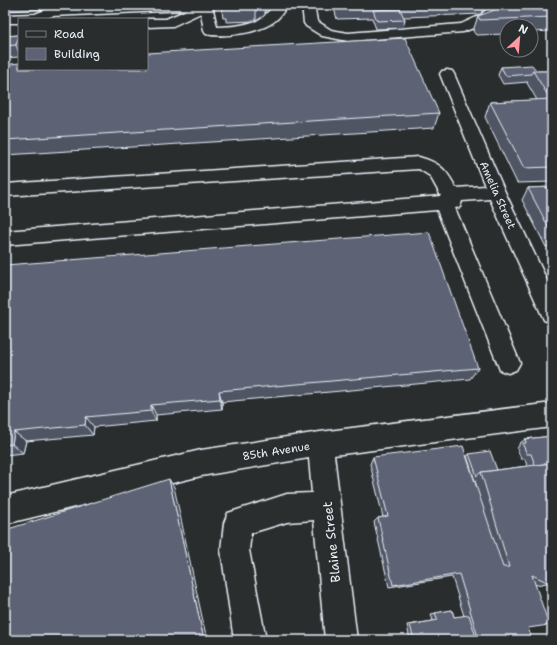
<svg xmlns="http://www.w3.org/2000/svg" width="557" height="645" font-family="'Shantell Sans',sans-serif">
<style>
.lines{fill:none;stroke-linecap:round;stroke-linejoin:round}
.minor-casing{stroke:#e8f1f8;stroke-width:3}
.minor{fill:#2a2d2e;fill-rule:evenodd}
.wall{fill:#505564;stroke:#e8f1f8}
.shaded-wall{fill:#414551;stroke:#e8f1f8}
.building{fill:#5d6374;stroke:#e8f1f8}
.labels{text-anchor:middle;stroke-width:4;stroke-linejoin:round;paint-order:stroke}
.street-label{font-size:11px;fill:#e8f1f8;stroke:#2a2d2e}
.near-street-label{font-size:13px;fill:#e8f1f8;stroke:#2a2d2e}
</style>
<rect width="100%" height="100%" fill="#2a2d2e"/>
<filter id="ink" filterUnits="userSpaceOnUse"><feTurbulence type="fractalNoise" baseFrequency=".025" numOctaves="2"/><feDisplacementMap in="SourceGraphic" scale="8" xChannelSelector="R" yChannelSelector="G"/><feConvolveMatrix kernelMatrix="1 2 1 2 8 2 1 2 1" color-interpolation-filters="sRGB"/></filter>
<g filter="url(#ink)">
<g class="lines">
<defs>
<g id="minor">
<path d="M119,5H212L217,27C240,26 260,25 274,5H287C284,10 281,16 276,20C262,33 224,38 206,34L204,31L201,13L173,26L147,27V19H166L187,10L52,16L46,19H19V23H5V15L35,14L50,8Z"/>
<path d="M302,5H314L317,21L331,30L348,33L461,24L481,15L491,5H504L491,21L463,32L348,41L322,36L306,26L304,23Z"/>
<path d="M447,70L452,71L454,74L505,192L552,291V323L544,320L490,199L462,201L460,207L455,208L520,363L516,370L508,373L500,370L437,210L5,245V231L441,196L430,176L419,169L5,196V184L419,157C440,163 446,169 456,188L485,186L440,74L442,71Z"/>
<path d="M552,403V427L334,455L357,640H325L314,520L287,522L251,533L249,550L266,640H234L221,550L224,523L228,513L287,494L312,493L309,458L201,476L5,524V496L201,450L320,432Z"/>
</g>
</defs>
<use href="#minor" class="minor-casing"/>
<use href="#minor" class="minor"/>
</g>
<g class="wall">
<path d="M5,5H49L47,9L5,11Z"/>
<path d="M221,5H265V15L256,21L226,22V18H223Z"/>
<path d="M333,5H484L481,14L404,17L405,20L403,28L376,29L372,18L337,19Z"/>
<path d="M552,5V31L531,32V26H507V34L476,35L473,31L478,16Z"/>
<path d="M19,35V57L5,58V36Z"/>
<path d="M5,65L439,113L434,128L5,155Z"/>
<path d="M501,67L537,71H552V182L517,183L485,117L490,102L537,100L527,83L528,82L503,84L498,75Z"/>
<path d="M552,187V246L546,247L522,200L528,188Z"/>
<path d="M5,265L478,368L470,379L222,402V409L156,415V421L94,427L93,435L26,441L23,453L5,455Z"/>
<path d="M552,436V582L536,585L535,584L528,628L532,640H410L407,625L433,621L431,614L452,610L454,617L464,616L452,577L389,587L374,522L378,518L383,517L370,464L373,457L477,487L467,456L469,454L497,470L527,466L525,459H521L517,448L519,446V444L525,439Z"/>
</g>
<g class="shaded-wall">
<path d="M46,5H49L47,9Z"/>
<path d="M257,5H265V15L256,21V6Z"/>
<path d="M19,36V53L16,45Z"/>
<path d="M219,391L222,402V409L220,399Z"/>
<path d="M151,405L156,415V421L151,411Z"/>
<path d="M86,417L94,427L93,435L85,425Z"/>
<path d="M14,432L26,441L23,453L12,444Z"/>
<path d="M169,479L174,487L207,640H204Z"/>
</g>
<g class="building">
<path d="M225,5H257L256,6L225,7Z"/>
<path d="M501,5H552V17L480,20L478,16L492,11Z"/>
<path d="M400,9L405,20L377,21L373,10Z"/>
<path d="M19,35L16,45L5,46V36Z"/>
<path d="M405,38L439,113L5,140V65L19,63V69H147V53Z"/>
<path d="M532,65L537,71H533L531,74L506,76L501,67Z"/>
<path d="M533,71H552V99H550Z"/>
<path d="M552,99V167L524,168L490,102Z"/>
<path d="M552,187V234L528,188Z"/>
<path d="M429,232L478,368L219,391L220,399L151,405V411L86,417L85,425L14,432L12,444L5,445V265Z"/>
<path d="M552,436V463L535,465L531,454H527L522,443H526L525,439Z"/>
<path d="M463,446L503,567H509L481,472L552,463V581L547,582L532,575L549,625L528,628L532,640H479L459,574L393,585L378,518L388,516L373,457Z"/>
<path d="M490,451L497,470L481,472L477,476L469,454Z"/>
<path d="M169,479L204,640H5V530Z"/>
<path d="M452,610L454,617L469,615L477,640H414L410,625L438,620L435,613Z"/>
</g>
</g>
<g class="labels">
<g class="street-label">
<text transform="translate(498 195) rotate(66)" y="4">Amelia Street</text>
<text transform="translate(276 451) rotate(-9)" y="4">85th Avenue</text>
</g>
<g class="near-street-label">
<text transform="translate(331 542) rotate(-96)" y="5">Blaine Street</text>
</g>
</g>
<rect width="557" height="645" fill="none" stroke="#2a2d2e" stroke-width="20"/>
<rect x="10" y="10" width="537" height="625" fill="none" stroke="#e8f1f8" stroke-width="1.5" filter="url(#ink)"/>
<rect x="18" y="18" width="130" height="52" fill="#2a2d2e" stroke="#767b7f"/>
<rect x="26" y="31" width="20" height="6" fill="#2a2d2e" stroke="#767b7f"/>
<text x="54" y="38" font-size="12" fill="#e8f1f8">Road</text>
<rect x="26" y="48" width="20" height="12" fill="#5d6374" stroke="#767b7f"/>
<text x="54" y="58" font-size="12" fill="#e8f1f8">Building</text>
<g transform="translate(519 38) rotate(26)"><circle r="19" fill="#2a2d2e" stroke="#767b7f"/>
<path d="M0-3L7 15L0 10L-7 15Z" fill="#ff9aa2"/>
<text y="-6" font-size="11" font-weight="bold" text-anchor="middle" fill="#e8f1f8">N</text>
</g>
</svg>
